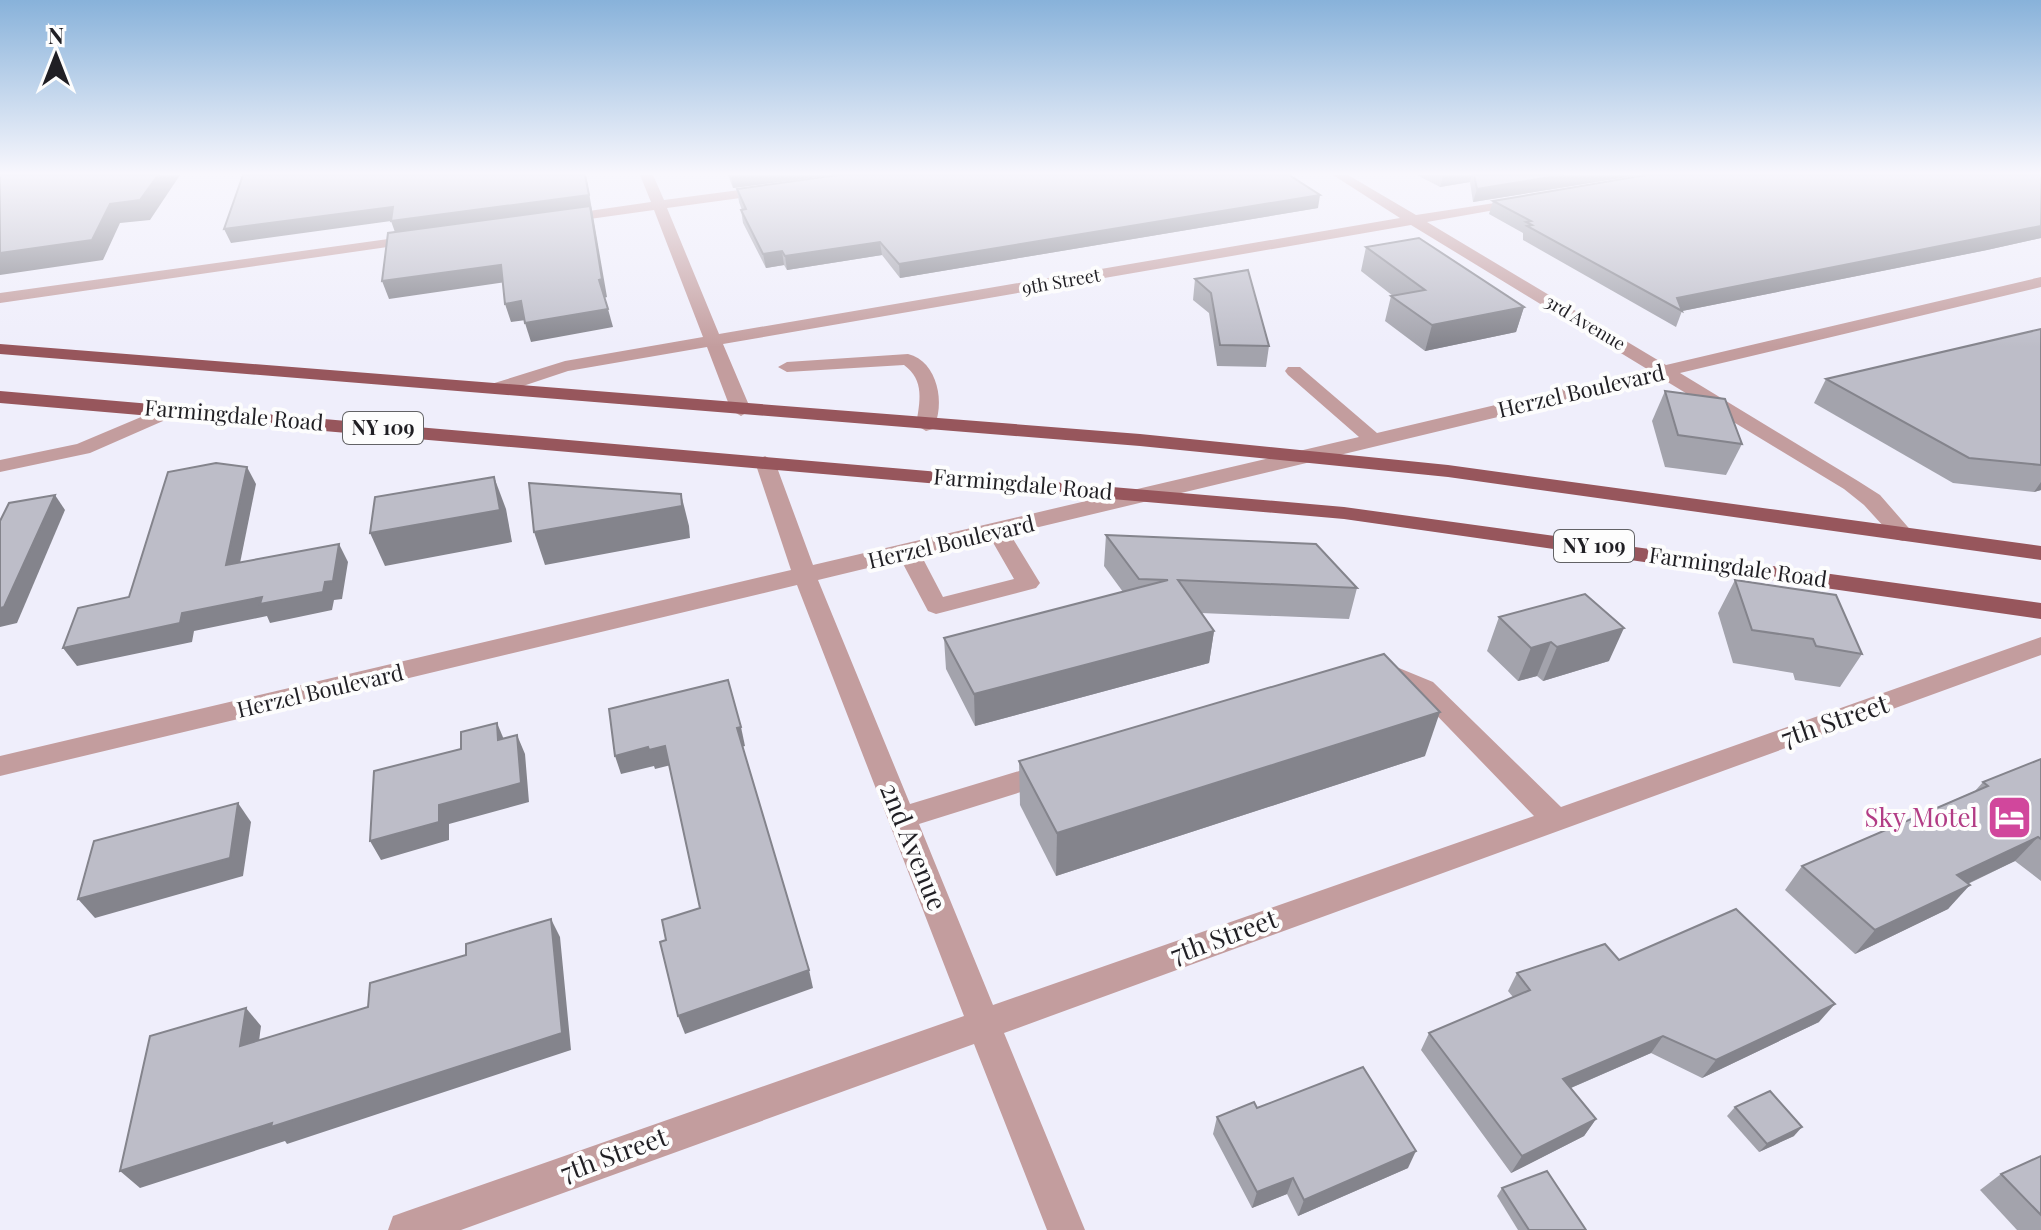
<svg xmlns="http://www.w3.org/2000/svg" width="2041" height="1230" font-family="'Playfair Display',serif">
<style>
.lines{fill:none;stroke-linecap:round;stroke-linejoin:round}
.minor{fill:#c39d9e;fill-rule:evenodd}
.major{fill:#97565c;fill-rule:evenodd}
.wall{fill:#a3a3ac}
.shaded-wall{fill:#84848c}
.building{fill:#bdbdc8;stroke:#84848c;stroke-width:2}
.labels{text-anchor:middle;stroke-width:8;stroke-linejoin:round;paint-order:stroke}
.far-street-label{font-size:18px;fill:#201f24;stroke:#fdfdfd}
.shield{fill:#fdfdfd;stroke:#626265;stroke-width:2}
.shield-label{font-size:20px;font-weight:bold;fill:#201f24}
.street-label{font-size:22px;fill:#201f24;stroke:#fdfdfd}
.near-street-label{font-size:26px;fill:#201f24;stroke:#fdfdfd}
.near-hotel-label{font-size:26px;fill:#b23c85;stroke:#fdfdfd;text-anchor:end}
</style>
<rect width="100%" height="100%" fill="#efeefb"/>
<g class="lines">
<g class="minor">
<path d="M640,175H653L664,200L770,186L777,190L770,194L667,208L719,334L1400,218L1333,175H1348L1416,215L1528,198L1530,201L1523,205L1427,222L1666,365L2041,277V287L1680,373L1858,481L1880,495L1914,534L1903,541L1895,539L1864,505L1844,489L1661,378L1010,534L1040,583L1036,588L936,614L928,611L901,560L818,580L910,804L1049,762L1059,766L1063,773L1059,780L919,824L993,1005L1534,816L1421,699L1397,685L1370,679L1366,673L1370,667L1394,666L1433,682L1561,807L2041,637V655L1004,1033L1085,1230H1047L974,1044L461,1230H388L393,1216L407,1211L964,1016L797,585L0,776V756L791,570L755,462L765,456L775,462L813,565L1359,437L1288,375L1285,371L1288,367H1300L1377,433L1647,369L1411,225L723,344L751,410L741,416L731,410L707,347L568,371L502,393H488L486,389L488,385L565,361L703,337L654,210L561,223L554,219L561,215L651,202ZM991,539L1014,579L943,597L921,555Z"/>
<path d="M417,235L422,236V242L0,303V293Z"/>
<path d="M908,354C938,361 946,405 933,429L926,431L916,425C920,402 925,380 904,365L787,372L778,367L787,362Z"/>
<path d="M172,404L182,410L179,414L90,453L0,472V460L77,444Z"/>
</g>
<g class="major">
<path d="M0,344L1140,434L1448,465L2041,546V560L1448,477L1140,446L0,354Z"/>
<path d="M0,391L1344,507L2041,603V619L1344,519L0,403Z"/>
</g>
</g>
<g class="wall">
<path d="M728,175H833L733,188Z"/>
<path d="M1417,175H1639L1473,202L1470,182L1440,187Z"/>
<path d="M2041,175V238L1987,250L1682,311L1676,327L1523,240V233L1489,214L1493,201Z"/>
<path d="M737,189L1318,208L900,278L882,255L787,270L784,265L766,268L743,223L741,210H742L739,202Z"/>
<path d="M1366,247L1524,307L1516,332L1425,351L1385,321L1391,296H1393L1361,271Z"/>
<path d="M1248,270L1269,346L1266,367L1217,366L1209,313L1193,300L1195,279Z"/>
<path d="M2041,329V490L2034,492L1953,483L1814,403L1826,379Z"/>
<path d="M1665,391L1742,444L1726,475L1665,467L1652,421Z"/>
<path d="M1106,535L1357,588L1349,619L1201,613L1214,631L1209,663L975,726L946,669L944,638L1123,592L1104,566Z"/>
<path d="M1735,580L1862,654L1840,687L1795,680L1793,673L1733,663L1718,613Z"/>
<path d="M1499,617L1609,661L1543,681L1537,676L1518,681L1487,651Z"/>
<path d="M1425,756L1056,876L1020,805L1019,761Z"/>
<path d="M2041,759V881L2015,861L1968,884L1948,909L1855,954L1785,890L1802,866L1975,791L1983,782Z"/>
<path d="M1619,960L1819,1022L1702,1078L1651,1053L1571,1088L1596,1119L1584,1136L1511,1173L1421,1050L1429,1033L1513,997L1508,991L1517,973Z"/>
<path d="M1735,1107L1794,1136L1759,1152L1727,1116Z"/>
<path d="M1257,1108L1408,1168L1298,1216L1287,1194L1252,1208L1213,1134L1217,1117Z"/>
<path d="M2041,1156V1230H2017L1980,1190L2001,1174Z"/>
<path d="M1502,1188L1586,1230H1518L1497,1196Z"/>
</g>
<g class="shaded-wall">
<path d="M158,175H180L150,220L120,223L103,260L0,275V253L110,204Z"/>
<path d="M586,175L607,297L604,298L599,280L396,235L391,221L231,243L224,229L393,207Z"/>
<path d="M738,175H833L733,188L731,176Z"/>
<path d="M1443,175H1472L1470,182L1440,187Z"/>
<path d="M1563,175H1639L1473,202L1477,189Z"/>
<path d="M1320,195L1318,208L900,278L899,264Z"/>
<path d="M2041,226V238L1987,250L1682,311L1677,298Z"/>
<path d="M880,242L882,255L787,270L785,256Z"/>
<path d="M782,251L784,265L766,268L763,254Z"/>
<path d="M501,265L506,282L389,299L382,281Z"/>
<path d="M521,301L526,320L511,322L505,304Z"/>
<path d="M1524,307L1516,332L1425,351L1432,325Z"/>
<path d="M608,309L613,327L531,342L525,323Z"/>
<path d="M247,467L256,484L236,583L226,565Z"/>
<path d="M494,477L506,509L512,542L385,566L370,533Z"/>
<path d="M2041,482V490L2034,492Z"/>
<path d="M681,494L689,526L690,538L545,565L534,532Z"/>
<path d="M55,495L65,510L17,623L0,627V608Z"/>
<path d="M339,544L348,562L342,599L334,600L332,610L270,623L267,616L194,631L192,642L77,666L63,648L182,613L325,582Z"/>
<path d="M1624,628L1609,661L1543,681L1557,647Z"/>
<path d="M1214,631L1209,663L975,726L974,694Z"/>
<path d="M1551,642L1537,676L1518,681L1531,648Z"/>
<path d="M1440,712L1425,756L1056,876L1057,833Z"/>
<path d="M497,723L505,742L498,740Z"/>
<path d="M741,727L745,746L741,747L737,728Z"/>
<path d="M517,735L525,754L529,802L449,824V840L381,860L370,841L439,805Z"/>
<path d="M665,746L671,765L655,769L654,766L621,774L615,756L648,747Z"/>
<path d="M238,803L251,822L243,876L95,918L78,899Z"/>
<path d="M2038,837L2015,861L1935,899L1957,875Z"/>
<path d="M1970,885L1948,909L1855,954L1875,930Z"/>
<path d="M551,919L560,937L571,1050L287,1144L285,1141L140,1188L120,1171Z"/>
<path d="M809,970L813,988L685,1034L678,1016Z"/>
<path d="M1835,1004L1819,1022L1702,1078L1716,1060Z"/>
<path d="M246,1008L261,1026L256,1064L240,1046Z"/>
<path d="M1663,1036L1651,1053L1552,1096L1563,1079Z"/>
<path d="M1596,1119L1584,1136L1511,1173L1522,1156Z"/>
<path d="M1802,1127L1794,1136L1759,1152L1767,1144Z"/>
<path d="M1416,1151L1408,1168L1298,1216L1304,1200Z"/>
<path d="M1293,1178L1287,1194L1252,1208L1257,1192Z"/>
</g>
<g class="building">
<path d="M0,175H158L140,200L110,204L92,240L0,253Z"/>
<path d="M243,175H585L589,195L391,221L393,207L224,229Z"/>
<path d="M838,175H1289L1320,195L899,264L880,242L785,256L782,251L763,254L741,210L746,209L737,189Z"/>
<path d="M1474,175H1563L1477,189Z"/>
<path d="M1646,175H2041V226L1677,298L1682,311L1527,226L1532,225L1526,222L1531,221L1493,201Z"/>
<path d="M590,206L602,279L599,280L608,309L525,323L521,301L505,304L501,265L382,281L388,233Z"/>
<path d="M1419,238L1524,307L1432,325L1391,296L1425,290L1366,247Z"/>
<path d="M1248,270L1269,346L1220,345L1211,293L1195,279Z"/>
<path d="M2041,329V465L1969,458L1826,379Z"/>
<path d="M1665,391L1725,399L1742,444L1678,435Z"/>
<path d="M216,463L247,467L226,565L339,544L333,581L325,582L323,592L260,604L262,597L182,613L180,623L63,648L78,608L129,597L168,472Z"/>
<path d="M494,477L500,510L370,533L375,497Z"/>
<path d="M529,483L681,494L682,506L534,532Z"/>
<path d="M55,495L4,607L0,608V521L9,503Z"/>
<path d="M1106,535L1316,544L1357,588L1178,580L1214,631L974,694L944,638L1168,580L1139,579Z"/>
<path d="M1735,580L1836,595L1862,654L1816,646L1813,639L1752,630Z"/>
<path d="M1585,594L1624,628L1557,647L1551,642L1531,648L1499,617Z"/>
<path d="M1384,654L1440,712L1057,833L1019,761Z"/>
<path d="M728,680L741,727L737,728L809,970L678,1016L660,942L666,940L662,920L700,908L665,746L649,750L648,747L615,756L609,709Z"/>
<path d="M497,723L498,740L517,735L521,783L439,805V822L370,841L374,771L461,749V732Z"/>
<path d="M2041,759V839L2038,837L1957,875L1970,885L1875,930L1802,866L1988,786L1983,782Z"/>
<path d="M238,803L230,858L78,899L94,841Z"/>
<path d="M1736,909L1835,1004L1716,1060L1663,1036L1563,1079L1596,1119L1522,1156L1429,1033L1530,990L1517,973L1605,944L1619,960Z"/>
<path d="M551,919L562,1033L271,1127L272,1123L120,1171L150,1036L246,1008L240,1046L368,1007L370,983L466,955V944Z"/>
<path d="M1363,1067L1416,1151L1304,1200L1293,1178L1257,1192L1217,1117L1254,1102L1257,1108Z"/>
<path d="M1770,1091L1802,1127L1767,1144L1735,1107Z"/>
<path d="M2041,1156V1215L2001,1174Z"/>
<path d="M1547,1171L1586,1230H1529L1502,1188Z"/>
</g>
<linearGradient id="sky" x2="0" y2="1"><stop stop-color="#88b2da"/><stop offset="0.5" stop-color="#f8f7fd"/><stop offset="1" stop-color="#f8f7fd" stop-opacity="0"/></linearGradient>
<rect width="2041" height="347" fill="url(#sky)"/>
<defs>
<symbol id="hotel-square" viewBox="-11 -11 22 22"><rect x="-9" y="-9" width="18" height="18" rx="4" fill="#d1479c" stroke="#fdfdfd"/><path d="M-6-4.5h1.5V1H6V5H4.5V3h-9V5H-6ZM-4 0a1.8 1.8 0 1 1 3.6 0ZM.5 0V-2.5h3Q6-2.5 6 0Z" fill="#fff"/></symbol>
</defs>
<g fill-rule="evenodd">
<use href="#hotel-square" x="1984" y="792" width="51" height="51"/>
</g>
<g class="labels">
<g class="far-street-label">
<text transform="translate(1061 282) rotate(-10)" y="6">9th Street</text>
<text transform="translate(1585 323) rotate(31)" y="6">3rd Avenue</text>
</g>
<g class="shield">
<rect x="343" y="412" width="80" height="32" rx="6"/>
<rect x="1554" y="530" width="80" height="32" rx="6"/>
</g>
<g class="shield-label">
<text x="383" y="435">NY 109</text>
<text x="1594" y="553">NY 109</text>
</g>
<g class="street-label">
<text transform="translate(1581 391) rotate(-13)" y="8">Herzel Boulevard</text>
<text transform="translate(234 415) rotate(5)" y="8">Farmingdale Road</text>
<text transform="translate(1023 484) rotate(5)" y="8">Farmingdale Road</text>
<text transform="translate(951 542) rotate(-13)" y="8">Herzel Boulevard</text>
<text transform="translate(1738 567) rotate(8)" y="8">Farmingdale Road</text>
<text transform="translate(320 691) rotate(-13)" y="8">Herzel Boulevard</text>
</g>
<g class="near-street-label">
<text transform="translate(1835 721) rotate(-19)" y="9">7th Street</text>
<text transform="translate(913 847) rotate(68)" y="9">2nd Avenue</text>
<text transform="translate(1224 937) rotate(-20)" y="9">7th Street</text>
<text transform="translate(614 1155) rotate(-20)" y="9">7th Street</text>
</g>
<g class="near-hotel-label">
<text x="1978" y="827">Sky Motel</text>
</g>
</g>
<g transform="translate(56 56)" stroke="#fdfdfd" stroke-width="6" paint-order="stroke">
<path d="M0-6L14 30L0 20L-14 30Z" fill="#201f24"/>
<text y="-12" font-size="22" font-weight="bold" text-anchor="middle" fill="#201f24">N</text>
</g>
</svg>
